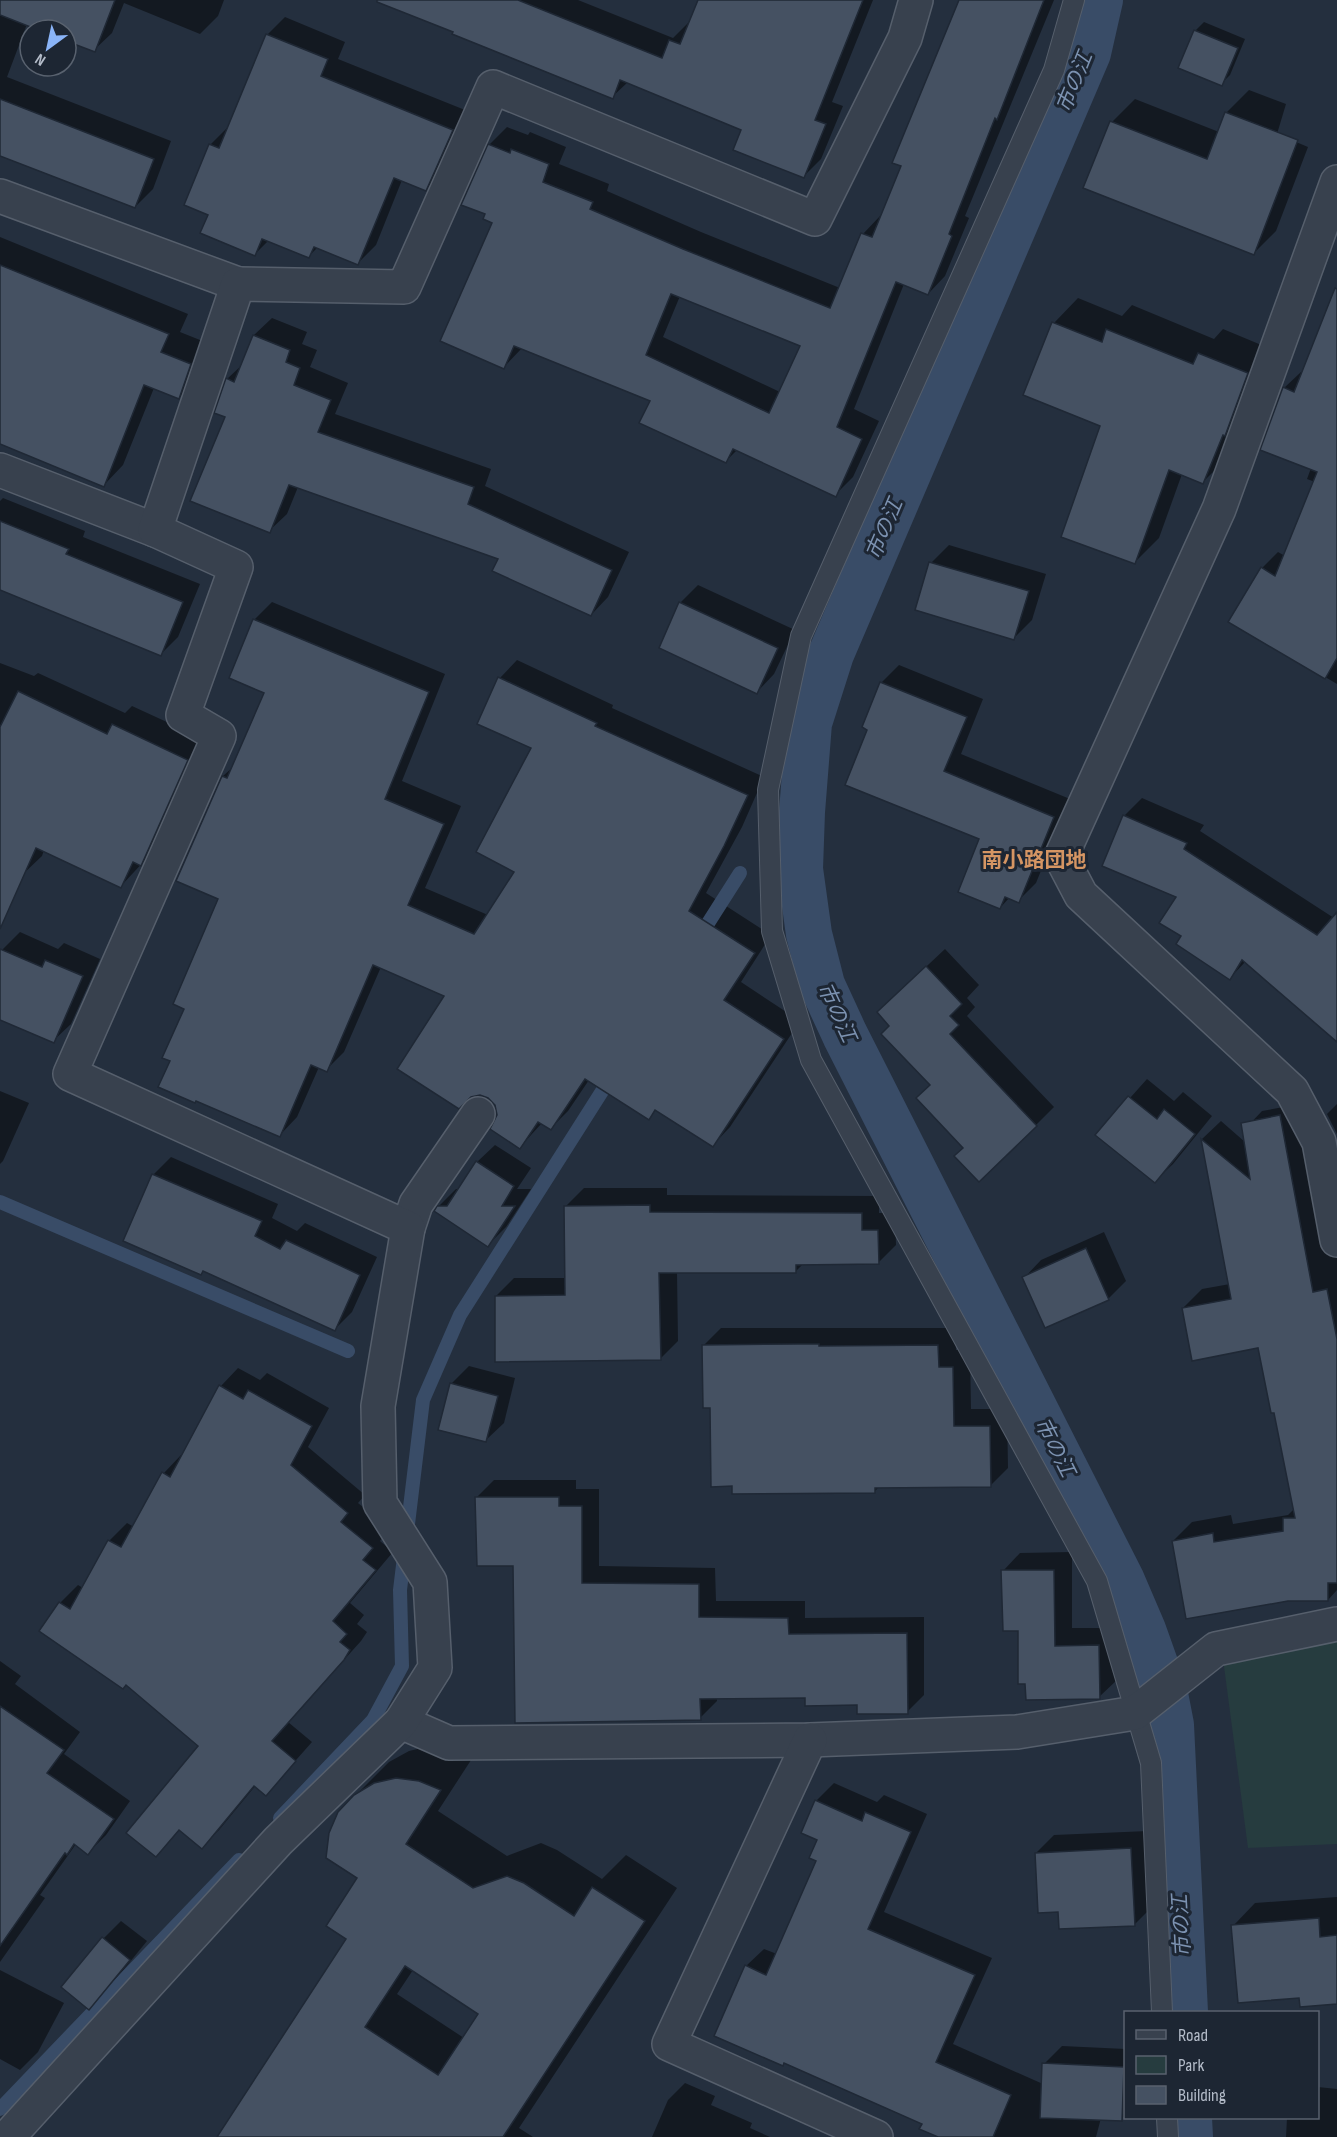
<svg xmlns="http://www.w3.org/2000/svg" width="1337" height="2137" font-family="'Sofia Sans Condensed','Noto Sans JP',sans-serif">
<style>
.green{fill:#263c3f}
.shadow{fill:#0007;fill-rule:evenodd}
.lines{fill:none;stroke-linecap:round;stroke-linejoin:round}
.stream{stroke:#394c67;stroke-width:14}
.canal{stroke:#394c67;stroke-width:46}
.building{fill:#455162;stroke:#1f2835;stroke-width:1.5;fill-rule:evenodd}
.lane-casing{stroke:#565f6c;stroke-width:22}
.street-casing{stroke:#565f6c;stroke-width:36}
.lane{stroke:#38414e;stroke-width:20}
.street{stroke:#38414e;stroke-width:33}
.labels{text-anchor:middle;stroke-width:6;stroke-linejoin:round;paint-order:stroke}
.water-label{font-size:21px;font-style:italic;fill:#7c92b1;stroke:#1d2633}
.neighbourhood-label{font-size:21px;font-weight:bold;fill:#d59563;stroke:#1d2633}
</style>
<rect width="100%" height="100%" fill="#242f3e"/>
<path class="green" d="M1337,1642V1844L1248,1848L1223,1659Z"/>
<g class="shadow">
<path d="M0,0H224L218,16L200,34L124,3L112,33L94,50L66,39V30H42L27,24L7,77L171,141L153,189L135,207L0,154Z"/>
<path d="M377,0H578L673,38L688,23L690,24L700,0H873L832,102L843,106L821,159L804,176L743,129L628,82L612,97Z"/>
<path d="M960,0H1054L965,216L969,218L945,276L928,294L904,284L854,409L879,421L853,477L835,495L738,449L726,461L652,400L523,347L504,367L489,145L507,127L528,135L530,132L566,147L559,164L609,184L607,191L701,232L840,288L863,234L880,216L882,217L903,165ZM680,296L802,345L780,392L663,337Z"/>
<path d="M285,17L345,42L338,59L470,112L444,171L426,189L402,180L376,245L358,263L318,247L309,256L269,240L255,254L209,214L210,145L228,127L267,35Z"/>
<path d="M1204,22L1245,39L1230,75L1221,84L1195,31Z"/>
<path d="M1249,90L1286,104L1277,134L1308,147L1276,231L1253,254L1112,122L1135,99L1219,132L1226,113Z"/>
<path d="M0,237L188,314L180,332L210,344L199,378L179,398L154,388L123,465L104,485L0,443Z"/>
<path d="M1078,298L1122,316L1132,305L1214,339L1223,329L1271,349L1227,458L1203,482L1182,474L1159,538L1135,562L1102,425L1025,394L1054,323Z"/>
<path d="M1337,310V684L1230,621L1262,568L1278,552L1285,556L1315,482L1307,479L1311,468L1284,388L1301,372L1303,373Z"/>
<path d="M272,318L307,332L302,344L317,350L310,367L348,383L335,414L491,469L485,486L629,552L608,597L591,615L500,558L298,487L287,514L269,531L226,417L227,379L243,364L254,335Z"/>
<path d="M3,498L85,531L83,537L200,584L178,637L161,654L0,589V501Z"/>
<path d="M949,545L1046,574L1032,620L1014,638L931,563Z"/>
<path d="M698,585L795,630L774,674L757,692L680,603Z"/>
<path d="M272,602L445,674L402,781L461,806L425,888L488,915L516,872L533,748L500,678L517,660L613,705L612,708L764,777L742,827L706,893L771,935L741,982L800,1021L730,1127L713,1145L657,1109L648,1118L589,1080L568,1111L551,1128L542,1123L520,1147L498,1115L496,1105L446,996L381,967L344,1052L326,1070L319,1067L297,1117L280,1135L197,1099L172,1060L220,898L178,880L223,776L233,767L266,692L254,620Z"/>
<path d="M0,663L34,676L38,673L125,713L132,706L206,740L160,844L121,886L44,850L42,856L22,875L0,865Z"/>
<path d="M899,665L983,699L961,754L1070,799L1036,883L1018,901L1010,897L1000,908L981,839L869,729L864,727L882,682Z"/>
<path d="M1142,798L1204,825L1200,831L1334,918L1337,915V1023L1246,961L1230,978L1183,936L1178,896L1124,816Z"/>
<path d="M20,932L58,949L64,943L100,959L71,1024L53,1041L0,1018V955L2,950Z"/>
<path d="M945,949L979,985L967,998L975,1007L967,1016L1054,1107L1036,1125L965,1148L932,1085L891,1026L896,995Z"/>
<path d="M1147,1079L1174,1101L1183,1092L1212,1116L1173,1164L1155,1181L1097,1135Z"/>
<path d="M0,1091L29,1103L3,1161L0,1164Z"/>
<path d="M1305,1103L1337,1225V1590L1328,1600L1173,1541L1192,1522L1231,1515L1233,1524L1288,1515L1295,1508L1260,1347L1183,1308L1202,1289L1230,1284L1202,1139L1221,1121L1245,1142L1244,1130L1262,1111Z"/>
<path d="M1337,1104V1134L1327,1114Z"/>
<path d="M495,1145L531,1168L517,1189H531L506,1227L488,1245L438,1207L456,1189H460L477,1162Z"/>
<path d="M171,1157L278,1204L272,1218L297,1231L305,1223L377,1257L352,1312L335,1329L204,1270L153,1175Z"/>
<path d="M584,1188H667V1195L879,1196V1213H895L896,1245L878,1263H804L795,1272H677L678,1341L660,1359L496,1296L514,1278H566V1206Z"/>
<path d="M1104,1232L1126,1281L1108,1299L1024,1278L1041,1260Z"/>
<path d="M721,1328H955L956,1350H970L971,1409H1007L1008,1468L990,1486L879,1487L875,1491L733,1485L711,1406L703,1346Z"/>
<path d="M469,1366L515,1378L504,1423L486,1440L451,1384Z"/>
<path d="M238,1368L260,1380L267,1373L329,1408L308,1447L365,1495L358,1503L390,1529L380,1541L393,1552L350,1603L364,1615L357,1624L367,1632L361,1641L288,1722L312,1742L266,1794L256,1785L219,1830L201,1847L180,1829L156,1855L200,1745L126,1684L41,1630L60,1603L78,1585L83,1588L109,1541L127,1523L134,1527L164,1473L181,1455L183,1456L221,1386Z"/>
<path d="M494,1480H576V1489H599V1566L715,1568L716,1601H805V1618L924,1617V1695L907,1712L806,1697L717,1698V1701L700,1718L514,1564L477,1497Z"/>
<path d="M1072,1552V1628H1117V1680L1099,1697L1019,1629L1003,1571L1020,1553Z"/>
<path d="M0,1661L21,1676L15,1684L80,1732L64,1754L130,1801L106,1835L88,1853L76,1844L40,1895L45,1898L0,1962Z"/>
<path d="M430,1746L473,1757L438,1811L507,1856L541,1843L557,1850L602,1879L626,1855L677,1888L519,2128L533,2137H219L348,1939L360,1877L355,1796L389,1762L409,1751ZM413,1970L480,2013L464,2038L397,1994Z"/>
<path d="M834,1783L877,1802L884,1795L927,1814L884,1912L992,1958L953,2044L1043,2084L1044,2064L1062,2046L1126,2049V2115L1121,2119L1101,2118L1096,2137H942L746,1966L764,1949L777,1954L818,1860L816,1801Z"/>
<path d="M1148,1831L1152,1907L1134,1925L1059,1910L1036,1853L1054,1835Z"/>
<path d="M1337,1897V2002L1300,1996L1233,1926L1255,1903Z"/>
<path d="M121,1921L147,1941L107,1990L89,2008L104,1938Z"/>
<path d="M0,1970L64,2003L38,2052L20,2070L0,2059Z"/>
<path d="M685,2083L715,2096L711,2105L752,2123L750,2128L770,2137H652L668,2100Z"/>
<path d="M1318,2087L1337,2089V2137H1286L1287,2118H1318Z"/>
</g>
<g class="lines">
<g class="stream">
<path d="M698,939L740,873"/>
<path d="M0,1202L348,1351"/>
<path d="M280,1818L373,1720L402,1666L400,1590L423,1400L460,1315L613,1074"/>
<path d="M0,2109L239,1860"/>
</g>
<g class="canal">
<path d="M1100,0L1088,53L831,654L809,723L802,812L800,869L809,934L822,985L845,1035L1122,1581L1143,1630L1164,1689L1171,1725L1185,2012"/>
<path d="M1189,2118L1190,2137"/>
</g>
</g>
<g class="building">
<path d="M0,0H115L95,52L66,41V30H38L0,15Z"/>
<path d="M377,0H518L662,58L669,40L680,44L698,0H863L815,120L826,124L804,178L733,150L741,130L620,80L613,99L452,34L453,32L377,2Z"/>
<path d="M959,0H1044L997,120L995,118L949,234L952,236L928,295L896,282L837,427L862,439L836,497L733,449L726,463L639,423L650,401L514,346L504,369L440,341L492,223L483,219L485,214L461,205L488,144L510,153L511,149L549,164L543,182L593,202L590,209L683,249L830,308L861,233L872,237L901,166L892,163ZM671,294L800,346L769,413L646,355Z"/>
<path d="M1194,30L1238,48L1222,86L1178,68Z"/>
<path d="M266,34L328,59L321,76L453,130L426,191L394,178L358,265L314,247L309,258L262,239L255,256L200,233L208,215L184,205L209,144L219,148Z"/>
<path d="M0,99L154,159L135,208L0,156Z"/>
<path d="M1225,112L1298,140L1254,255L1083,188L1110,121L1207,159Z"/>
<path d="M0,265L169,334L161,352L191,364L179,399L144,385L104,487L0,444Z"/>
<path d="M1335,288L1337,289V658L1325,679L1228,622L1261,567L1275,576L1317,472L1260,450L1283,387L1294,392Z"/>
<path d="M1052,322L1102,342L1106,329L1193,364L1198,353L1248,373L1225,436L1223,435L1203,484L1169,470L1135,564L1061,537L1100,426L1023,395Z"/>
<path d="M253,335L290,350L286,362L300,368L294,385L331,400L318,432L474,487L468,504L612,570L591,616L492,571L498,559L289,485L270,533L190,501L225,417L214,413L226,378L234,382Z"/>
<path d="M0,521L69,549L66,554L183,602L161,656L0,590Z"/>
<path d="M929,562L1029,591L1014,640L915,610Z"/>
<path d="M679,602L778,648L757,694L659,648Z"/>
<path d="M253,619L429,692L385,799L444,824L408,905L474,934L514,872L476,852L531,748L477,724L498,677L597,723L595,726L748,795L724,846L689,911L755,953L724,1000L784,1039L713,1147L655,1110L649,1120L585,1079L551,1130L538,1122L520,1149L490,1129L497,1115L495,1105L488,1098L480,1095L471,1097L459,1109L397,1069L444,996L373,965L327,1072L311,1065L280,1137L196,1101L195,1103L158,1087L170,1061L162,1058L184,1009L173,1004L218,899L176,881L222,776L227,778L264,693L229,678Z"/>
<path d="M880,682L967,717L944,771L1054,817L1019,903L1005,897L1000,909L958,892L979,839L845,785L867,730L862,727Z"/>
<path d="M18,691L107,734L112,724L188,760L141,866L133,862L121,888L36,848L0,929V727Z"/>
<path d="M1123,815L1187,843L1184,849L1317,935L1337,912V1042L1242,960L1230,980L1176,944L1181,936L1159,923L1176,897L1102,866Z"/>
<path d="M0,949L42,967L45,960L83,976L54,1043L0,1020Z"/>
<path d="M926,966L962,1004L950,1016L959,1025L950,1034L1037,1126L979,1182L954,1156L963,1148L916,1098L930,1085L881,1034L889,1026L877,1012Z"/>
<path d="M1128,1096L1157,1119L1164,1109L1195,1134L1155,1183L1095,1135Z"/>
<path d="M1280,1115L1313,1292L1327,1289L1337,1339V1583H1328V1601H1288L1186,1619L1172,1541L1213,1533L1214,1542L1283,1531V1518H1295L1274,1413H1271L1258,1348L1192,1361L1182,1308L1231,1299L1201,1139L1250,1179L1241,1123Z"/>
<path d="M476,1161L514,1186L502,1206H515L488,1247L434,1211L437,1206H447Z"/>
<path d="M152,1174L262,1221L255,1236L280,1249L286,1240L360,1275L335,1331L203,1271L201,1275L123,1241Z"/>
<path d="M650,1205V1212L862,1213V1230H878L879,1264L796,1265V1273H659L661,1360L495,1362V1296L565,1295L564,1206Z"/>
<path d="M1086,1248L1109,1300L1045,1328L1022,1277Z"/>
<path d="M797,1344H819V1346L938,1345L939,1367H953L954,1426H990L991,1487L875,1488V1493L732,1494V1486L711,1487L710,1408H703L702,1345Z"/>
<path d="M450,1383L498,1396L486,1442L438,1430Z"/>
<path d="M219,1385L243,1399L248,1390L312,1426L291,1465L348,1513L341,1522L373,1548L363,1560L376,1570L333,1621L347,1634L340,1642L350,1650L344,1660L272,1741L296,1761L266,1796L254,1786L202,1849L179,1830L156,1857L126,1833L198,1746L126,1685L123,1689L39,1631L59,1602L70,1609L108,1540L121,1547L162,1472L170,1477Z"/>
<path d="M475,1497H559V1506H582V1583L699,1584V1617L788,1618L789,1634L907,1633L908,1714H857V1705L805,1706V1698L700,1699L701,1720L515,1723L513,1566H477Z"/>
<path d="M1001,1570H1054L1055,1646L1099,1645L1100,1699L1026,1700L1025,1684H1018V1631H1003Z"/>
<path d="M0,1706L64,1750L47,1773L114,1819L88,1855L74,1844L67,1855L65,1853L0,1946Z"/>
<path d="M396,1778L419,1781L441,1790L406,1844L473,1888L507,1876L524,1883L574,1916L592,1887L645,1921L503,2137H217L346,1939L326,1926L357,1878L326,1858L329,1833L338,1812L354,1795L374,1783ZM405,1966L478,2014L438,2075L365,2027Z"/>
<path d="M815,1800L862,1821L865,1812L911,1832L868,1929L975,1975L936,2062L1011,2095L993,2137H938L919,2129L922,2124L784,2063L783,2066L714,2036L745,1965L766,1975L816,1861L809,1858L817,1840L801,1833Z"/>
<path d="M1131,1848L1135,1926L1059,1929L1058,1912L1038,1913L1035,1853Z"/>
<path d="M1319,1918L1320,1937L1337,1935V2004L1300,2007L1299,1998L1238,2003L1231,1925Z"/>
<path d="M102,1937L130,1960L89,2010L61,1987Z"/>
<path d="M1042,2063L1124,2067L1122,2121L1040,2118Z"/>
</g>
<g class="lines">
<defs>
<g id="lane">
<path d="M1074,0L1054,70L801,636L768,790L772,931L811,1060L1097,1581L1151,1763L1162,2012"/>
<path d="M1167,2118L1168,2137"/>
</g>
<g id="street">
<path d="M1337,182L1219,509L1061,857L1081,895L1292,1091L1319,1142L1337,1240"/>
<path d="M0,196L238,284"/>
<path d="M0,470L155,530"/>
<path d="M408,1228L416,1204L478,1114"/>
<path d="M401,1722L449,1743L810,1740L1017,1732L1135,1713L1216,1649L1337,1624"/>
<path d="M810,1740L669,2044L876,2137"/>
<path d="M8,2137L278,1841L401,1722L435,1668L430,1582L380,1503L378,1406L408,1228L70,1074L219,736L183,715L236,567L155,530L238,284L404,287L493,87L815,219L905,38L916,0"/>
</g>
</defs>
<use href="#lane" class="lane-casing"/>
<use href="#street" class="street-casing"/>
<use href="#lane" class="lane"/>
<use href="#street" class="street"/>
</g>
<g class="labels">
<g class="water-label">
<text transform="translate(1074 82) rotate(-68)" y="7">市の江</text>
<text transform="translate(884 529) rotate(-67)" y="7">市の江</text>
<text transform="translate(837 1012) rotate(65)" y="7">市の江</text>
<text transform="translate(1055 1447) rotate(63)" y="7">市の江</text>
<text transform="translate(1181 1926) rotate(-93)" y="7">市の江</text>
</g>
<g class="neighbourhood-label">
<text x="1034" y="867">南小路団地</text>
</g>
</g>
<rect x="1124" y="2011" width="195" height="108" fill="#1d2633" stroke="#59626f" stroke-width="1.5"/>
<rect x="1136" y="2030" width="30" height="9" fill="#38414e" stroke="#59626f" stroke-width="1.5"/>
<text x="1178" y="2041" font-size="18" fill="#b4bcc9">Road</text>
<rect x="1136" y="2056" width="30" height="18" fill="#263c3f" stroke="#59626f" stroke-width="1.5"/>
<text x="1178" y="2071" font-size="18" fill="#b4bcc9">Park</text>
<rect x="1136" y="2086" width="30" height="18" fill="#455162" stroke="#59626f" stroke-width="1.5"/>
<text x="1178" y="2101" font-size="18" fill="#b4bcc9">Building</text>
<g transform="translate(48 48) rotate(213)"><circle r="28" fill="#1d2633" stroke="#59626f" stroke-width="1.5"/>
<path d="M0-4.5L10 22L0 15L-10 22Z" fill="#8ab4f8"/>
<text y="-9" font-size="16" font-weight="bold" text-anchor="middle" fill="#b4bcc9">N</text>
</g>
</svg>
